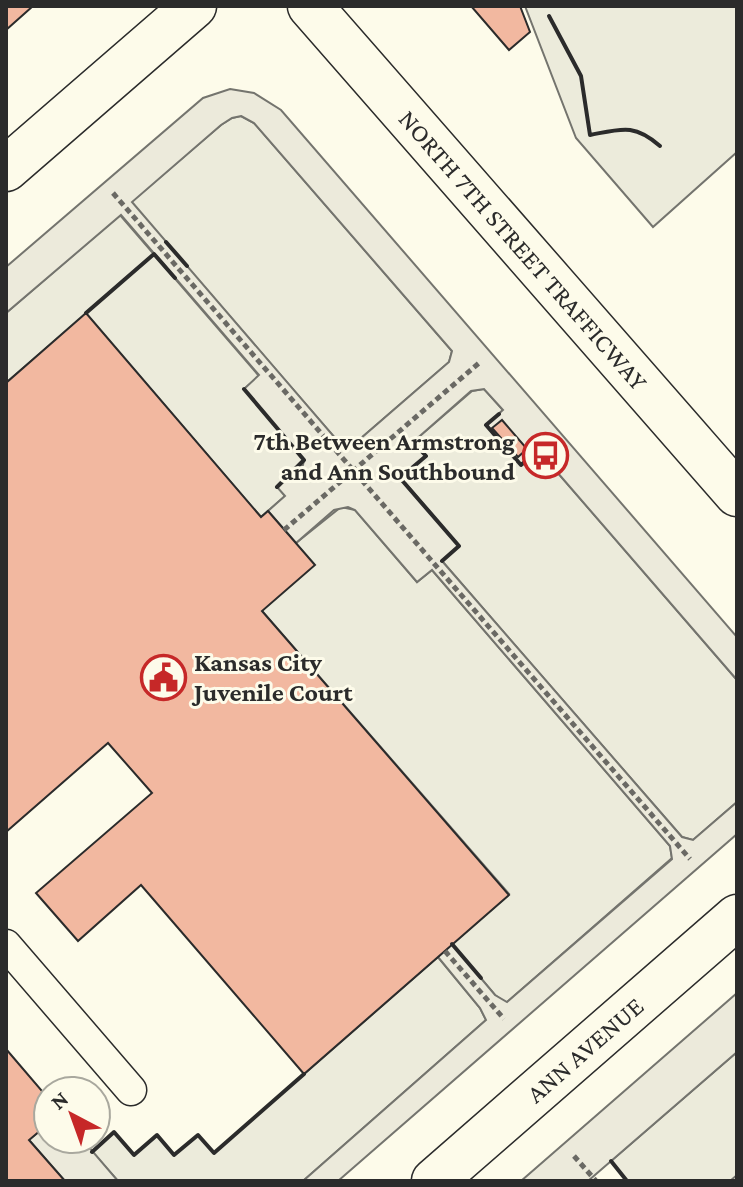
<svg xmlns="http://www.w3.org/2000/svg" width="743" height="1187" font-family="'Crimson Pro',serif">
<style>
.green{fill:#ecebdb;stroke:#74746e;stroke-width:2}
.parking{fill:#eceadb;stroke:#74746e;stroke-width:2;fill-rule:evenodd}
.building{fill:#f2b8a0;stroke:#2b2b2b;stroke-width:2}
.lines{fill:none;stroke-linecap:round;stroke-linejoin:round}
.lane-casing{stroke:#2b2b2b;stroke-width:33}
.street-casing{stroke:#2b2b2b;stroke-width:47}
.primary-casing{stroke:#2b2b2b;stroke-width:47}
.path{stroke:#6a6964;stroke-width:5;stroke-dasharray:6 4;stroke-linecap:butt}
.lane{stroke:#fdfbea;stroke-width:30}
.street{stroke:#fdfbea;stroke-width:44}
.primary{stroke:#fdfbea;stroke-width:44}
.wall{stroke:#2b2b2b;stroke-width:4}
.labels{text-anchor:middle;stroke-width:6;stroke-linejoin:round;paint-order:stroke}
.street-label{font-size:26px;fill:#2b2b2b;stroke:#fdfbea}
.poi-label{font-size:26px;font-weight:bold;fill:#2b2b2b;stroke:#fdfbea;text-anchor:end}
</style>
<rect width="100%" height="100%" fill="#fdfbea"/>
<g class="green">
<path d="M525,6H737V152L653,227L576,138Z"/>
<path d="M241,116L254,123L452,351L449,362L360,439L343,441L335,438L131,202L221,125L232,118Z"/>
<path d="M120,215L259,376L244,389L304,460L278,486L285,496L261,517L86,314L8,381L6,378V313Z"/>
<path d="M484,389L503,410L487,424L538,450L737,680V802L693,840L682,837L442,561L458,547L400,478L425,456L413,442L472,391Z"/>
<path d="M341,507L355,510L417,582L432,570L670,846L672,858L506,1003L495,995L452,944L509,894L262,611L296,543Z"/>
<path d="M438,957L480,1008L486,1020L303,1181H118L92,1152L114,1132L134,1155L157,1135L174,1155L198,1135L214,1153Z"/>
<path d="M737,1052V1175L730,1181H627L611,1161Z"/>
</g>
<g class="parking">
<path d="M230,89L254,93L281,110L737,637V680L538,450L521,465L486,425L503,410L484,389L471,391L414,441L426,456L401,478L459,546L442,561L682,837L693,840L737,802V834L338,1181H303L486,1020L480,1008L438,957L452,944L495,995L507,1002L672,859L670,846L432,570L417,582L355,510L348,507L334,510L296,543L268,511L285,496L277,487L303,465L304,460L244,389L259,375L121,215L6,313V267L203,98ZM241,116L254,123L452,351L449,362L360,439L343,441L335,438L132,202L221,125L232,118Z"/>
<path d="M737,993V1052L588,1181H521Z"/>
<path d="M48,1124V1139H82L118,1181H65L29,1140Z"/>
</g>
<g class="building">
<path d="M6,6H33L6,30Z"/>
<path d="M471,6H520L530,32L509,50Z"/>
<path d="M86,313L261,517L268,511L315,565L262,611L509,895L304,1074L141,885L78,941L36,893L152,793L108,743L6,832V383Z"/>
<path d="M502,420L527,449L518,457L492,428Z"/>
<path d="M6,1049L48,1098V1124L29,1140L65,1181H6Z"/>
</g>
<g class="lines">
<defs>
<path id="lane" d="M6,945L131,1090"/>
<g id="street">
<path d="M6,169L194,6"/>
<path id="s1" d="M434,1181L737,917"/>
</g>
<g id="primary">
<path id="s2" d="M310,6L737,494"/>
</g>
</defs>
<use href="#lane" class="lane-casing"/>
<use href="#street" class="street-casing"/>
<use href="#primary" class="primary-casing"/>
<g class="path">
<path d="M113,193L690,859"/>
<path d="M284,530L479,363"/>
<path d="M445,951L504,1019"/>
<path d="M574,1156L596,1181"/>
</g>
<use href="#lane" class="lane"/>
<use href="#street" class="street"/>
<use href="#primary" class="primary"/>
<g class="wall">
<path d="M549,16L581,76L590,135C621,129 634,123 660,146"/>
<path d="M166,242L187,266"/>
<path d="M86,313L154,254L175,278"/>
<path d="M244,389L304,460L277,487"/>
<path d="M499,414L486,425L521,465L533,455"/>
<path d="M413,442L426,456L400,478L459,546L442,561"/>
<path d="M452,944L481,978"/>
<path d="M92,1152L114,1132L134,1155L157,1135L174,1155L198,1135L214,1153L304,1074"/>
<path d="M611,1161L627,1181"/>
</g>
</g>
<defs>
<symbol id="bus-ring" viewBox="-11 -11 22 22"><circle r="9.5" fill="#fdfbea" stroke="#c62828" stroke-width="1.5"/><path d="M-5-6H5V4H4V6H2V4H-2V6H-4V4H-5ZM-3.5-4V0h7V-4ZM-3.5 1.2v1.5H-2V1.2ZM2 1.2v1.5H3.5V1.2Z" fill="#c62828"/></symbol>
<symbol id="civic-ring" viewBox="-11 -11 22 22"><circle r="9.5" fill="#fdfbea" stroke="#c62828" stroke-width="1.5"/><path d="M-.6-6.5H3V-4.5H.6V-3L4-1V1h2V6H-6V1h2V-1L-.6-3ZM-1.2 2.5V6h2.4V2.5Z" fill="#c62828"/></symbol>
</defs>
<g fill-rule="evenodd">
<use href="#bus-ring" x="520" y="430" width="51" height="51"/>
<use href="#civic-ring" x="138" y="652" width="51" height="51"/>
</g>
<g class="labels">
<g class="street-label">
<text dy="9" stroke="none"><textPath href="#s2" startOffset="324">NORTH 7TH STREET TRAFFICWAY</textPath></text>
<text dy="9" stroke="none"><textPath href="#s1" startOffset="200">ANN AVENUE</textPath></text>
</g>
<g class="poi-label">
<text x="515" y="450">7th Between Armstrong<tspan x="515" dy="30">and Ann Southbound</tspan></text>
<text x="194" y="671" text-anchor="start">Kansas City<tspan x="194" dy="30">Juvenile Court</tspan></text>
</g>
</g>
<rect width="743" height="1187" fill="none" stroke="#2b2b2b" stroke-width="16"/>
<g transform="translate(72 1115) rotate(319)"><circle r="38" fill="#fdfbea" stroke="#a9a89e" stroke-width="2"/>
<path d="M0-6L14 30L0 20L-14 30Z" fill="#c62828"/>
<text y="-12" font-size="22" font-weight="bold" text-anchor="middle" fill="#2b2b2b">N</text>
</g>
</svg>
